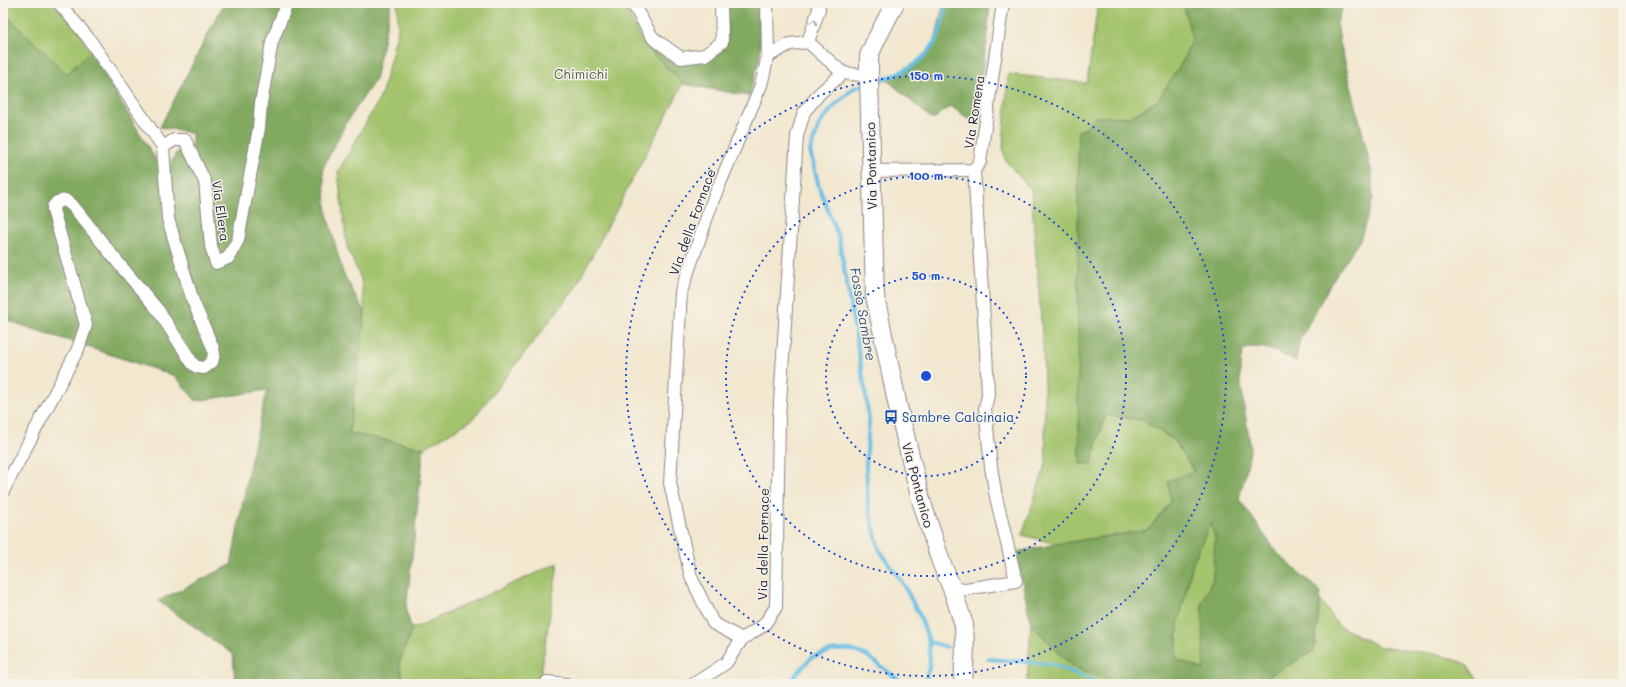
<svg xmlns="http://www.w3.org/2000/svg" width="1626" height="687" font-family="Mali,sans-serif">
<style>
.green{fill:#a3c36c;stroke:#627254}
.forest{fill:#82a960;stroke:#52664e;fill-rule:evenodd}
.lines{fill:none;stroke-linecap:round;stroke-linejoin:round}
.stream{stroke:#67bee4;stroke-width:4}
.street-casing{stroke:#8a8485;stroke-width:14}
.secondary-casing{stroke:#8a8485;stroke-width:20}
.street{stroke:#fff;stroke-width:12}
.secondary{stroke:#fff;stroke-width:18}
.oneway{stroke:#9c9ca7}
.ring{fill:none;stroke:#1d4ed8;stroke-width:2;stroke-dasharray:2 4}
.labels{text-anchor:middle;stroke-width:3;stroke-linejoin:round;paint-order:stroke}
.park-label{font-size:13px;fill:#4f5a4c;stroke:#f7f3e8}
.street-label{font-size:13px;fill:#22223b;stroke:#f7f3e8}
.transit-label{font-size:13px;fill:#164399;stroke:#f7f3e8;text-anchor:start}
.water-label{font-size:14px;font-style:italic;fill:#3a5976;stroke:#f7f3e8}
.centre{fill:#1d4ed8;stroke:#f7f3e8;stroke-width:2}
.ring-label{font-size:12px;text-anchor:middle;font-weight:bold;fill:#1d4ed8;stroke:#f7f3e8;stroke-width:3;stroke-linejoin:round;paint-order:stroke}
</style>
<rect width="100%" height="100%" fill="#f7f3e8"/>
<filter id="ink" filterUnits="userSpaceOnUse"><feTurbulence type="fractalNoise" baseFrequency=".025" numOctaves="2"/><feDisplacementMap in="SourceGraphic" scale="8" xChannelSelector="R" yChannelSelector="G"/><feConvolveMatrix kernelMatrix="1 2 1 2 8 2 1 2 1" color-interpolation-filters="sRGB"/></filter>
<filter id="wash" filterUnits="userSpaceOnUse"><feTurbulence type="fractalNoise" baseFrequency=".012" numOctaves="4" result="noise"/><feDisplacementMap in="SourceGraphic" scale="16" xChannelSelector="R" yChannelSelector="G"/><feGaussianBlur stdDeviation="0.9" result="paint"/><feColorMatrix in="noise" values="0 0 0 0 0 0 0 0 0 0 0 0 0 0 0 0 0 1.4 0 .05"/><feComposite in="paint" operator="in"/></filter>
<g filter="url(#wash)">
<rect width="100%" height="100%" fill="#f2e7cf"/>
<g class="green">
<path d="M3,3H53L77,28L90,51L67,74L3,12Z"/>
<path d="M397,3H622L647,48L683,84L574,290L472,420L424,448L349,433L365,313L361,279L347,247L338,172L381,96L398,29Z"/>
<path d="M1098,3H1183L1192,38L1183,61L1158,101L1130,117H1094L1086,128L1092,464L1095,448L1106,415L1142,420L1174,440L1195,472L1148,530L1057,544L1022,535L1046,463L1043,347L1031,190L1005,160L1003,147L1008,74L1087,83Z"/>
<path d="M1210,523L1215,536L1213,579L1202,603L1205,670L1176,659L1178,624L1193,562Z"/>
<path d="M558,563L539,684H469L471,680L438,684H404L399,663L412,629Z"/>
<path d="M1320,600L1339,626L1380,647L1438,654L1467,664L1480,684H1244L1263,679L1314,651Z"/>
<path d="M1031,624L1073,667L1122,684H1027Z"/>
</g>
<g class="forest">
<path d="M224,3H391L375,80L346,123L323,168L327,214L343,273L365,313L349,433L424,448L406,611L412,629L399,663L404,684H235L233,654L158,601L231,565L250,464L267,390L196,401L175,376L3,319V12L67,74L90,51L159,165L168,168L176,153L192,145V133L160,127Z"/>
<path d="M726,3H760V57L749,96L683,84L647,48L654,44L704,61L721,52L728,39Z"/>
<path d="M944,3H990L987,40L980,82L978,125L950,106L933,120L886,79L922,59L934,44Z"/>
<path d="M1183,3H1344L1337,22L1340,42L1366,147L1372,174L1373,199L1360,240L1334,278L1300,339L1296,361C1284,355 1260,342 1246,349C1231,358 1249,428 1250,445C1251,456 1242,486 1239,499L1278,554L1321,592L1314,651L1263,679L1244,684H1122L1073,667L1031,624L1016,552L1057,544L1148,530L1171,503L1168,481L1194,471L1174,440L1142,420L1106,415L1095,448L1092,464H1080L1078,402V131L1086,128L1094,117H1130L1158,100L1183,61L1192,38ZM1210,524L1215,536L1213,579L1202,603L1204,670L1176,659L1178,624L1193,562Z"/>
</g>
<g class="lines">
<g class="stream">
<path d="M873,82C897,76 923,64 935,42C941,31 943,16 946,3"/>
<path d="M865,85L854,88L834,106L820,123L810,151L819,187L839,239L865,389L869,422L866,465L868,505L879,549L903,584L920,616L929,642L930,663L926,679L921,684"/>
<path d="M929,642L947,647"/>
<path d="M988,659L1052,664L1101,684"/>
<path d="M926,679L933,684"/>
<path d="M791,684L796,674L812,657L834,650H850L866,655L904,684"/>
</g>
</g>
</g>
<g filter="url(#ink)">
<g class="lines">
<defs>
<g id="street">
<path d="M59,3L89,39L163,147"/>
<path d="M632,3L653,38L681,58L705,55L722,42L721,3"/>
<path d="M767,3L768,56L761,85L713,200L681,292L670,483L691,577L713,623L742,639L764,625L776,607L779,418L797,136L804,112L820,93L843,73"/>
<path d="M808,42L819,9L818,3"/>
<path d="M768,56L790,44L808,42L843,73L869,76"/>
<path d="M163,147L174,140H185L205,182L211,246L216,263L228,258L238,240L259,128L261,103L272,42L287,3"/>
<path d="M871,171L974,170L980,162L1003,3"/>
<path d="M3,491L78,349L86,325L53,210V207L57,202L65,200L73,206L120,265L158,310L193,364L197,367L204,368L212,362L214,354L213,348L193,301L168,219L163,147"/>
<path d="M953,591L1016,581L996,497L991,467L985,408L988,395L986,350L974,170"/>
<path d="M547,682L566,684"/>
<path d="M694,684L726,663L742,639"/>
</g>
<path id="secondary" d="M895,3L875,42L869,56V80L875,296L898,407L921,500L941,562L953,591L964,625L965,647L963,684"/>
</defs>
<use href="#street" class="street-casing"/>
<use href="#secondary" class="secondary-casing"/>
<use href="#street" class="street"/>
<use href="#secondary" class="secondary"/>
</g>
<defs><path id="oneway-chevron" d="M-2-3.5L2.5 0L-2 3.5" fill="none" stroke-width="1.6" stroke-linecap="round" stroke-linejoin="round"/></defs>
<use class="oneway" href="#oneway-chevron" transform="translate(814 22) rotate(-72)"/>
</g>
<g class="ring">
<circle cx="926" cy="376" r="100"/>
<circle cx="926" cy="376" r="200"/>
<circle cx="926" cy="376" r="300"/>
</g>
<defs>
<symbol id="bus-bare" viewBox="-9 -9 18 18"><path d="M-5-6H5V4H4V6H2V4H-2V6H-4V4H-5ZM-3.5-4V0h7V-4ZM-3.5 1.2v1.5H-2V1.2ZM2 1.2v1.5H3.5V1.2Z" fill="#1a4fb4" stroke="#f7f3e8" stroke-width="2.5" paint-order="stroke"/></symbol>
</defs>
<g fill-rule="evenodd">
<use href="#bus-bare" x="881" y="407" width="20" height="20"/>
</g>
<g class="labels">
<g class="park-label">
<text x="581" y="79">Chimichi</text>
</g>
<g class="street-label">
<text transform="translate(974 112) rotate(-81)" y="5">Via Romena</text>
<text transform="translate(871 166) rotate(-91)" y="5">Via Pontanico</text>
<text transform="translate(221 211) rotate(82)" y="5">Via Ellera</text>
<text transform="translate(692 222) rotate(-70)" y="5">Via della Fornace</text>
<text transform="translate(918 485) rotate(75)" y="5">Via Pontanico</text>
<text transform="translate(763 544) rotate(-89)" y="5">Via della Fornace</text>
</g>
<g class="transit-label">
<text x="902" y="422">Sambre Calcinaia</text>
</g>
<g class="water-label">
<text transform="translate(863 314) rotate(80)" y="5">Fosso Sambre</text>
</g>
</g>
<circle cx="926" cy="376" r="6" class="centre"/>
<g class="ring-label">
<text x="926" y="80">150 m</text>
<text x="926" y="180">100 m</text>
<text x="926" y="280">50 m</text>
</g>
<rect width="1626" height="687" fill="none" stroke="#f7f3e8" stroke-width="16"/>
</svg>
